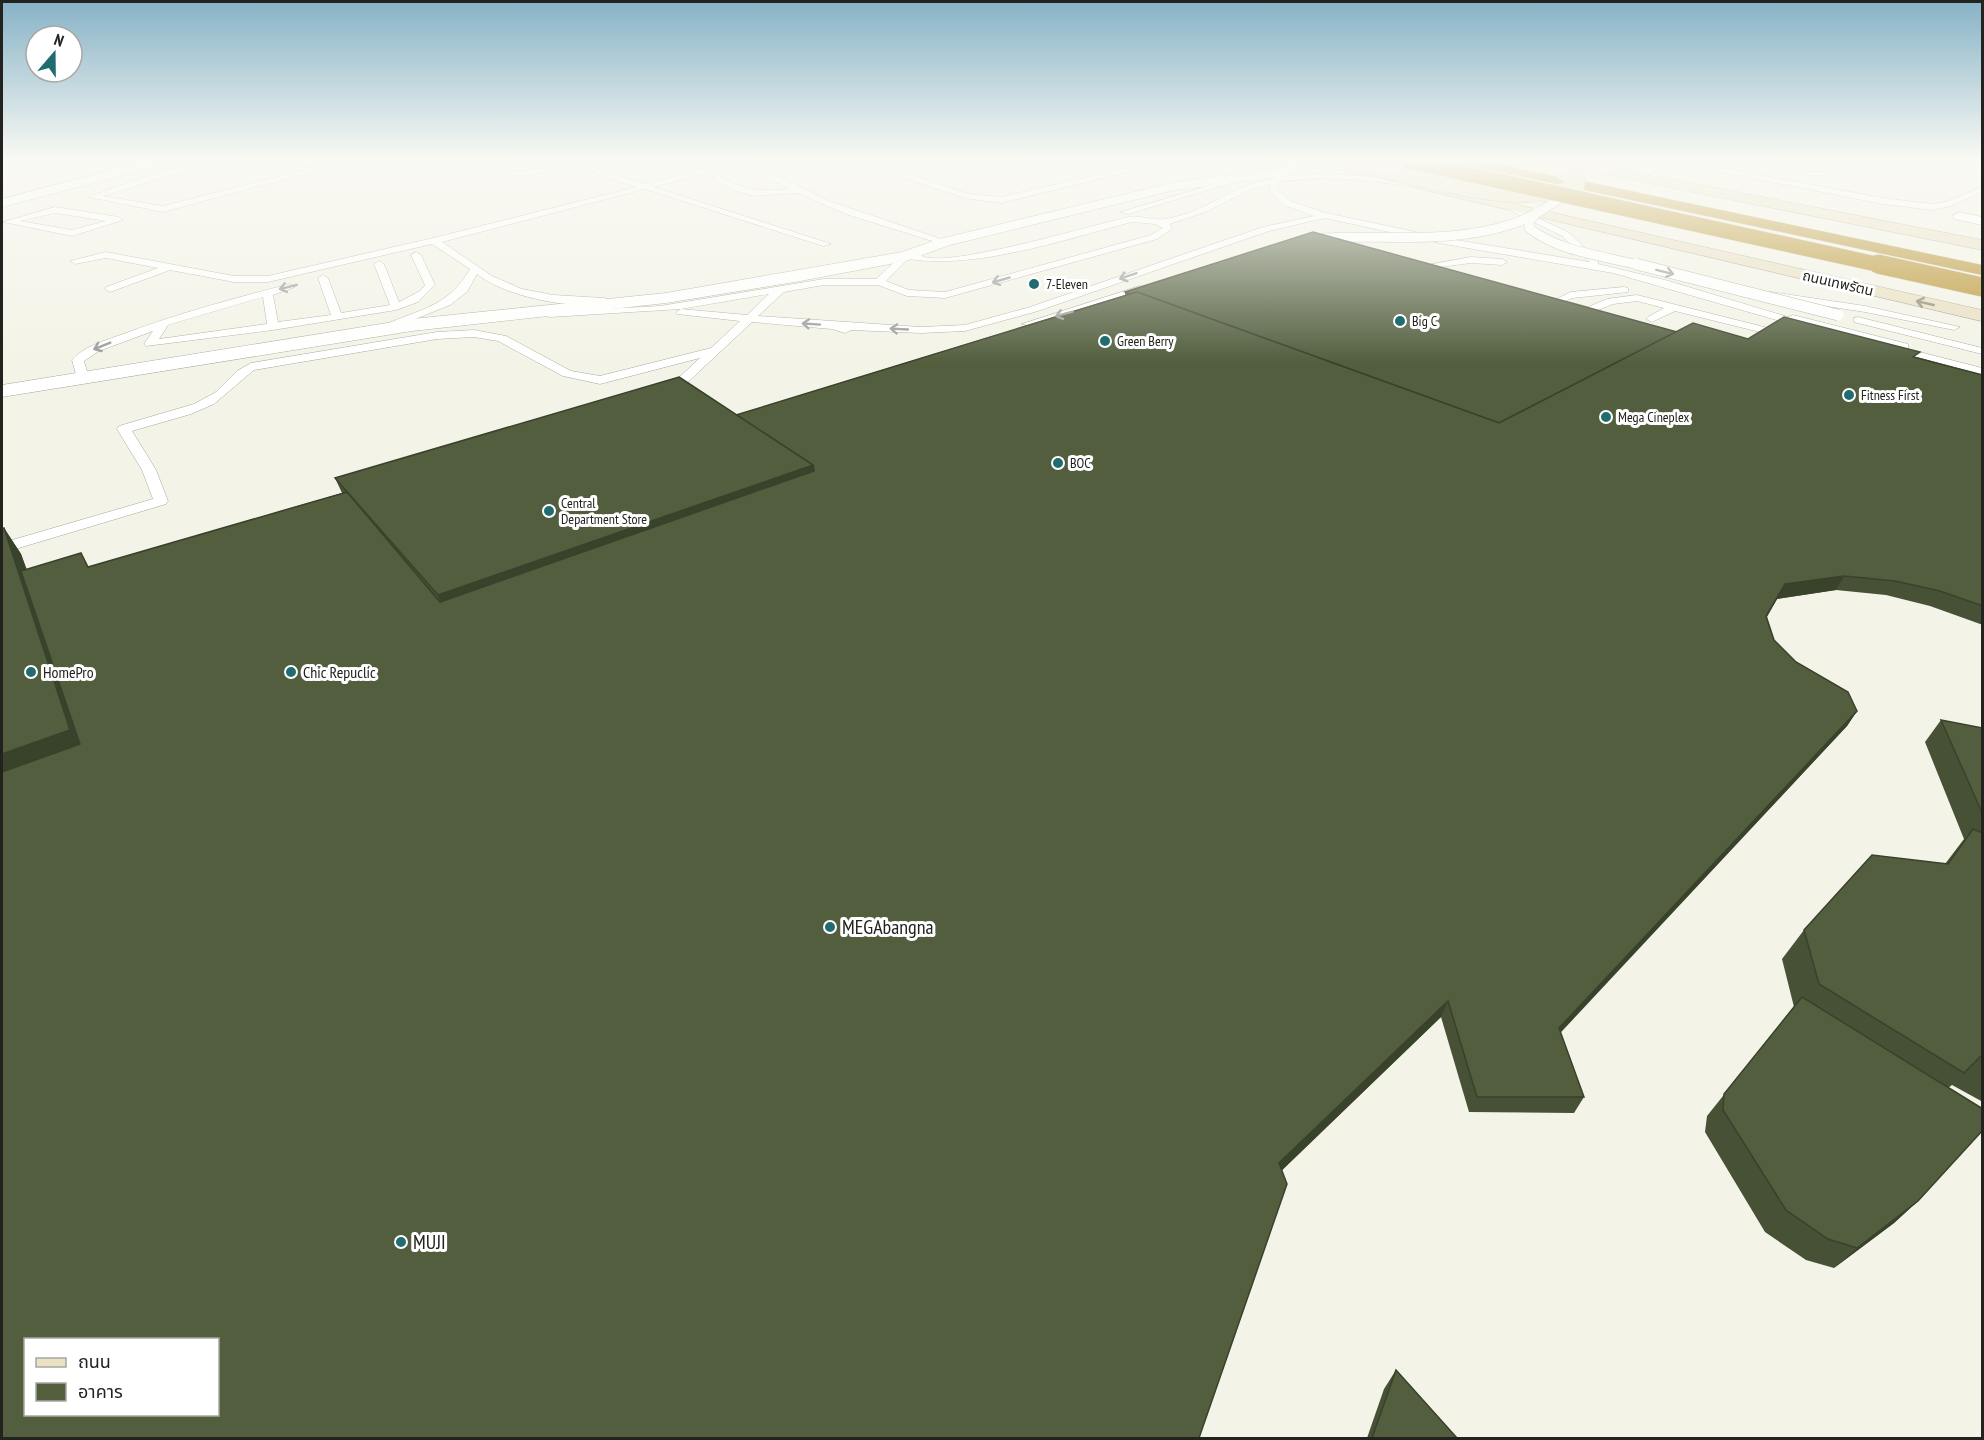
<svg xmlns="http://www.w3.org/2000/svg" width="1984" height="1440" font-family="'PT Sans Narrow','Noto Sans Thai',sans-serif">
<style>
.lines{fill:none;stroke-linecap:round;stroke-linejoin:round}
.lane-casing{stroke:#a7a79c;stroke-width:1}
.street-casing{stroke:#a7a79c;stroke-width:1}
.secondary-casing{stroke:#a7a79c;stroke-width:1}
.highway-casing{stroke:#d3d3d2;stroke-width:1}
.lane{fill:#fff;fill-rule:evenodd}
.street{fill:#fff;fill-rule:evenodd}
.secondary{fill:#eae0c2;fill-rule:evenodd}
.highway{fill:#ba9635;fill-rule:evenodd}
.lane-bridge-far1-casing{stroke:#a7a79c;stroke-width:10;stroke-linecap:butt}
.lane-bridge-casing{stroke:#a7a79c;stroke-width:12;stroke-linecap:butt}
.secondary-bridge-casing{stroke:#a7a79c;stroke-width:16;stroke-linecap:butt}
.highway-bridge-far1-casing{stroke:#d3d3d2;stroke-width:16;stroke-linecap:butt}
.highway-bridge-casing{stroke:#d3d3d2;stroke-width:20;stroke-linecap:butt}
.lane-bridge-far1{stroke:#fff;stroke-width:9}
.lane-bridge{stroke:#fff;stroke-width:11}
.secondary-bridge{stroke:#eae0c2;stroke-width:15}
.highway-bridge-far1{stroke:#ba9635;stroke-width:15}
.highway-bridge{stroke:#ba9635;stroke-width:19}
.wall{fill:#475135}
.shaded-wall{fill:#39422b}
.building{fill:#525e3e;stroke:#39422b;stroke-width:1.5;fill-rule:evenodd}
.oneway{stroke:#9c9c9a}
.oneway2{stroke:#908a78}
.poi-dot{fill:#216c71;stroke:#fff;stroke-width:2}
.labels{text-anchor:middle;stroke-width:6;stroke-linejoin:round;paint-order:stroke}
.far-street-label{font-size:14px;fill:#22221e;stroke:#fff}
.far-poi-label{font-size:14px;fill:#22221e;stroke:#fff;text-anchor:start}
.poi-label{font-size:16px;fill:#22221e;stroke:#fff;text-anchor:start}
.near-poi-label{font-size:20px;fill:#22221e;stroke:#fff;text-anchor:start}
</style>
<rect width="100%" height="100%" fill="#f3f3e7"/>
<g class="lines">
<defs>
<g id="lane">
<path d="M203,161H217L103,196L163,206L302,171L255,161C274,161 296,169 313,168C326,167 338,161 352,161L163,212L89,197L138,179Z"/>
<path d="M513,161H527L506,168L520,172L566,164L560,161H573L645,184L735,161H749L654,187L831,244L823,246L645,189L442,242L492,276L522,289L553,295L604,298L608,299V303C571,310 506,297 477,274L467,292L450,305L388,330L382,327L384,325C421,309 449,306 470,269L432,244L268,282H234L170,270L110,292L105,289L106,287L158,268L106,258L75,264L70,261L106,252L234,276H268L433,238L636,187L576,167L520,176L493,168Z"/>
<path d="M854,161H867L969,194L1001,197L1158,161H1173L1001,203L965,198Z"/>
<path d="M947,161H958L959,163L955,165Z"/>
<path d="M1852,161H1864L1827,176L1784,173L1788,171L1826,172Z"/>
<path d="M1938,161L1982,166V170L1942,163Z"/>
<path d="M1695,163L1883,198L1932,204L1946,202L1982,187V192L1951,206L1932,210L1883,204L1695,167L1641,180L1637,178Z"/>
<path d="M758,167L829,201L950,242L945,245L846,214L797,193L754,196L733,190L712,178L719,176C742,190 762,192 789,189L755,171Z"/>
<path d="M1313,174L1369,176L1411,184L1407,186C1364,180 1322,175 1279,182L1276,188L1290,201L1326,213L1444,238L1590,262L1562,236L1507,209L1514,207L1568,232L1598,260V264L1665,280L1788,317L1793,315L1908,344V349L1982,368V376L1888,350V345L1810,326L1801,327L1613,273L1444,244L1325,218L1269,231L1038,311L965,331L921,333L851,330L845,333L832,329L752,322L674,395L673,400L663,398V392L700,358L600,384L563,376L498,341L474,337L437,339L254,370L214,404L191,414L132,431L156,470L168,501L166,504L2,553V543L153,499L142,470L117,429L119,426L194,404L216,392L237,371L251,363L437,332L474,330L506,336L571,371L600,376L711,348L740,321L677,314L676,312L681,309L550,317L546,316V312L660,306L824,279H876L903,254L917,251C919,252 920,254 922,256C946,269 1096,224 1129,217C1141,215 1154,221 1165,219C1193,215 1216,199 1241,188C1263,178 1289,175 1313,174ZM1270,184L1269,190L1284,205L1314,216L1263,227L1030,307L965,325L921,327L758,316L784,292L824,285H878L907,296L945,298L1157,239L1172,229L1170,224L1208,211L1247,191ZM1132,222L1155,224L1163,228L1151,235L945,292L909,290L886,281L908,259C976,270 1066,239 1132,222ZM769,294L747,315L681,309Z"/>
<path d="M1241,176L1248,178L1128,214L1121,212Z"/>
<path d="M55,207L119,217L123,220L72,236L3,222ZM55,213L106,221L72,230L20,221Z"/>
<path d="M416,252L421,255L435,285L418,302L396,310L273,330L146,346L144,344L153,331L99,351L84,361L89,378L87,381L77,378L72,360C85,345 108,340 126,333C180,313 235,298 290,284L295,287L273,295L278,322L331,315L318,278L323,275L328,278L341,313L390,305L374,264L379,261L384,264L399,302L420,291L425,285L411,255ZM263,297L267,324L159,339L168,325Z"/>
<path d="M1471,257L1502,259L1507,262L1502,265L1471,263L1433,268L1428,265Z"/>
<path d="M1140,286L1144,287V291L1032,326L1022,324Z"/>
<path d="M1624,287L1628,288V292L1573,298L1557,304L1552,301L1571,292Z"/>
<path d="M1771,292L1865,306L1960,327L1954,330L1865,312L1767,297V293Z"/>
<path d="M1637,295L1792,334L1794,336L1788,339L1675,311L1652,322L1646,319L1648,317L1664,308L1637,301L1613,304L1589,314L1565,305L1570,302L1588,307L1607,299Z"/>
<path d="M1858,317L1982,348V354L1854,322V318Z"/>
</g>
<g id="street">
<path d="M145,161H155L157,164L155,167L2,207V199Z"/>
<path d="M1289,161H1302L1304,165L1288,176L1175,190L950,245L906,261L795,282L666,303L412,331L2,397V385L412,319L666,293L902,252L939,239L1175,182L1284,168L1290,164Z"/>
<path d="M1959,212L1982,217V225L1954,219L1952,216Z"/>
</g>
<g id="secondary">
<path d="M1301,161H1325L1982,310V321Z"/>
<path d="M1552,161H1579L1982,240V250L1558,165Z"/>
</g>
<g id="highway">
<path d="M1390,161H1415L1450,169L1452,172L1445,176Z"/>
<path d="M1462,161H1488L1982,265V275L1468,165Z"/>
</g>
</defs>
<use href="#lane" class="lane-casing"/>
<use href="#street" class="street-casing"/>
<use href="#secondary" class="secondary-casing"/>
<use href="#highway" class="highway-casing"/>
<use href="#lane" class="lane"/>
<use href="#street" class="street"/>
<use href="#secondary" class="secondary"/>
<use href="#highway" class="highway"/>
<defs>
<g id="lane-bridge-far1">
<path d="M1537,212L1529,222V228C1559,252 1605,256 1642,266"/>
<path d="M1306,239C1374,233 1446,246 1512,224C1534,217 1553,203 1572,190"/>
</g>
<path id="lane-bridge" d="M1636,264L1838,315"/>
<path id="secondary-bridge" d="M1348,161C1409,176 1519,211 1577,186V180L1557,169L1521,161"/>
<path id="highway-bridge-far1" d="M1409,161L1885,266"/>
<path id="highway-bridge" d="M1878,264L1982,287"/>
</defs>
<use href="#lane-bridge-far1" class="lane-bridge-far1-casing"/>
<use href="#lane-bridge" class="lane-bridge-casing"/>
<use href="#secondary-bridge" class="secondary-bridge-casing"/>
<use href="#highway-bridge-far1" class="highway-bridge-far1-casing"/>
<use href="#highway-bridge" class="highway-bridge-casing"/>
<use href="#lane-bridge-far1" class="lane-bridge-far1"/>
<use href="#lane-bridge" class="lane-bridge"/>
<use href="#secondary-bridge" class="secondary-bridge"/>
<use href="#highway-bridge-far1" class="highway-bridge-far1"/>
<use href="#highway-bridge" class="highway-bridge"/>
</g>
<g class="wall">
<path d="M1125,292L1677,332L1917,357L1983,375V625L1930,606L1886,595L1836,590L1777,599L1767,617L1774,640L1796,662L1857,711L1847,726L1560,1032L1584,1097L1574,1113L1469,1112L1441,1017L1282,1170L2,1438L4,528L21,554L27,570L89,567L342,493L335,478L736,415L1125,295Z"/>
<path d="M1941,720L1983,728V1102L1952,1085L1948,1088L1918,1201L1894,1223L1834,1268L1806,1260L1765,1232L1705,1132L1707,1116L1794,1007L1782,959L1804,930L1945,864L1964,839L1925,742Z"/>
<path d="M1396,1370L1457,1438H1367L1384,1389Z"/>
</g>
<g class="shaded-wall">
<path d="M813,465L815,484L446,617L438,595Z"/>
<path d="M4,528L21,554L91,759L2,792Z"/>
<path d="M1844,576L1836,590L1777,599L1758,631L1785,584Z"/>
<path d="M1857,711L1847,726L1550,1044L1559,1028Z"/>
<path d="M1448,1001L1441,1017L1274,1178L1279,1163Z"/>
<path d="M1918,1201L1894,1223L1834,1268L1857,1248Z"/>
</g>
<g class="building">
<path d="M1313,232L1677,332L1499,423L1137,292L1129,294L1125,292Z"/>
<path d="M1137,292L1499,423L1693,323L1748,339L1784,317L1920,352L1913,357L1983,375V606L1940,591L1895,581L1844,576L1785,584L1766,616L1774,640L1796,662L1848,692L1857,711L1559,1028L1584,1097H1477L1448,1001L1279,1163L1287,1184L1199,1438H2V772L80,744L21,571L81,553L88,567L347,492L440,602L814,471L813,465L736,415ZM26,1340H218V1414H26Z"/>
<path d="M679,377L813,465L438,595L335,478Z"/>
<path d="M2,528H4L70,730L2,754Z"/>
<path d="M1941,720L1983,728V815Z"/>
<path d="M1973,829L1983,833V1056H1981L1964,1073L1819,984L1804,930L1872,855L1948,864Z"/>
<path d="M1802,997L1983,1109V1130L1918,1201L1857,1248L1828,1239L1786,1210L1723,1110L1724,1094Z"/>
<path d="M1396,1370L1457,1438H1372Z"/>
</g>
<defs><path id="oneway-shaft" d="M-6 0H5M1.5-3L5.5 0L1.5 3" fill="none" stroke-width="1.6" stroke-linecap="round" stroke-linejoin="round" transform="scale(1.5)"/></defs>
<g class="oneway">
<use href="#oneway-shaft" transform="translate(1665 272) rotate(14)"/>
<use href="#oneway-shaft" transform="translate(1128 276) rotate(161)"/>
<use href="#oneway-shaft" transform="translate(1001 280) rotate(164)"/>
<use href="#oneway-shaft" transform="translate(288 287) rotate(166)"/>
<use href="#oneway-shaft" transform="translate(1064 314) rotate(165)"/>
<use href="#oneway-shaft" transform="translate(811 324) rotate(-176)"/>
<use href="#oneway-shaft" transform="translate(899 329) rotate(-177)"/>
<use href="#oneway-shaft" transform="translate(102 346) rotate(158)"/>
</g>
<use class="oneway2" href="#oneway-shaft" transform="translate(1925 303) rotate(-167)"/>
<linearGradient id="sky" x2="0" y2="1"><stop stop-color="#86b2c6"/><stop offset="0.44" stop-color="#fafaf4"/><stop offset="1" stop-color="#fafaf4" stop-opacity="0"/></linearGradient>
<rect width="1984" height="363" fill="url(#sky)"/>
<g class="poi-dot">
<circle cx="1034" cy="284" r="6"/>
<circle cx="1400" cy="321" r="6"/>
<circle cx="1105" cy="341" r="6"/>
<circle cx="1849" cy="395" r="6"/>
<circle cx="1606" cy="417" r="6"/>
<circle cx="1058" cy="463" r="6"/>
<circle cx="549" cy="511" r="6"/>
<circle cx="31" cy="672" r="6"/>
<circle cx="291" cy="672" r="6"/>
<circle cx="830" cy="927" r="6"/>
<circle cx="401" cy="1242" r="6"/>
</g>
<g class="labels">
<g class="far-street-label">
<text transform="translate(1838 283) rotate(13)" y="5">ถนนเทพรัตน</text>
</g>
<g class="far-poi-label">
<text x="1046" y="289">7-Eleven</text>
<text x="1412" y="326">Big C</text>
<text x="1117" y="346">Green Berry</text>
<text x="1861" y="400">Fitness First</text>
<text x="1618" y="422">Mega Cineplex</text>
<text x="1070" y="468">BOC</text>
<text x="561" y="508">Central<tspan x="561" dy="16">Department Store</tspan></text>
</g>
<g class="poi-label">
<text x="43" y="678">HomePro</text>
<text x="303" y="678">Chic Repuclic</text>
</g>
<g class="near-poi-label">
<text x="842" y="934">MEGAbangna</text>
<text x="413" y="1249">MUJI</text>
</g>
</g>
<rect width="1984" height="1440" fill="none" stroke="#22221e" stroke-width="6"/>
<rect x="24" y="1338" width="195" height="78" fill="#ffffff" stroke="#a7a7a5" stroke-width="1.5"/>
<rect x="36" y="1358" width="30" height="9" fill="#eae0c2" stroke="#a7a7a5" stroke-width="1.5"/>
<text x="78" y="1368" font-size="18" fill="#22221e">ถนน</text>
<rect x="36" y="1383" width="30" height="18" fill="#525e3e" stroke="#a7a7a5" stroke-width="1.5"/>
<text x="78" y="1398" font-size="18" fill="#22221e">อาคาร</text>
<g transform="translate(54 54) rotate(20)"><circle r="28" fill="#ffffff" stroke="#a7a7a5" stroke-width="1.5"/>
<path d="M0-4.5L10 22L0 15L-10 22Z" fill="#216c71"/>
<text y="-9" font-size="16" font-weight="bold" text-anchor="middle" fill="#22221e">N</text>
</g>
</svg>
